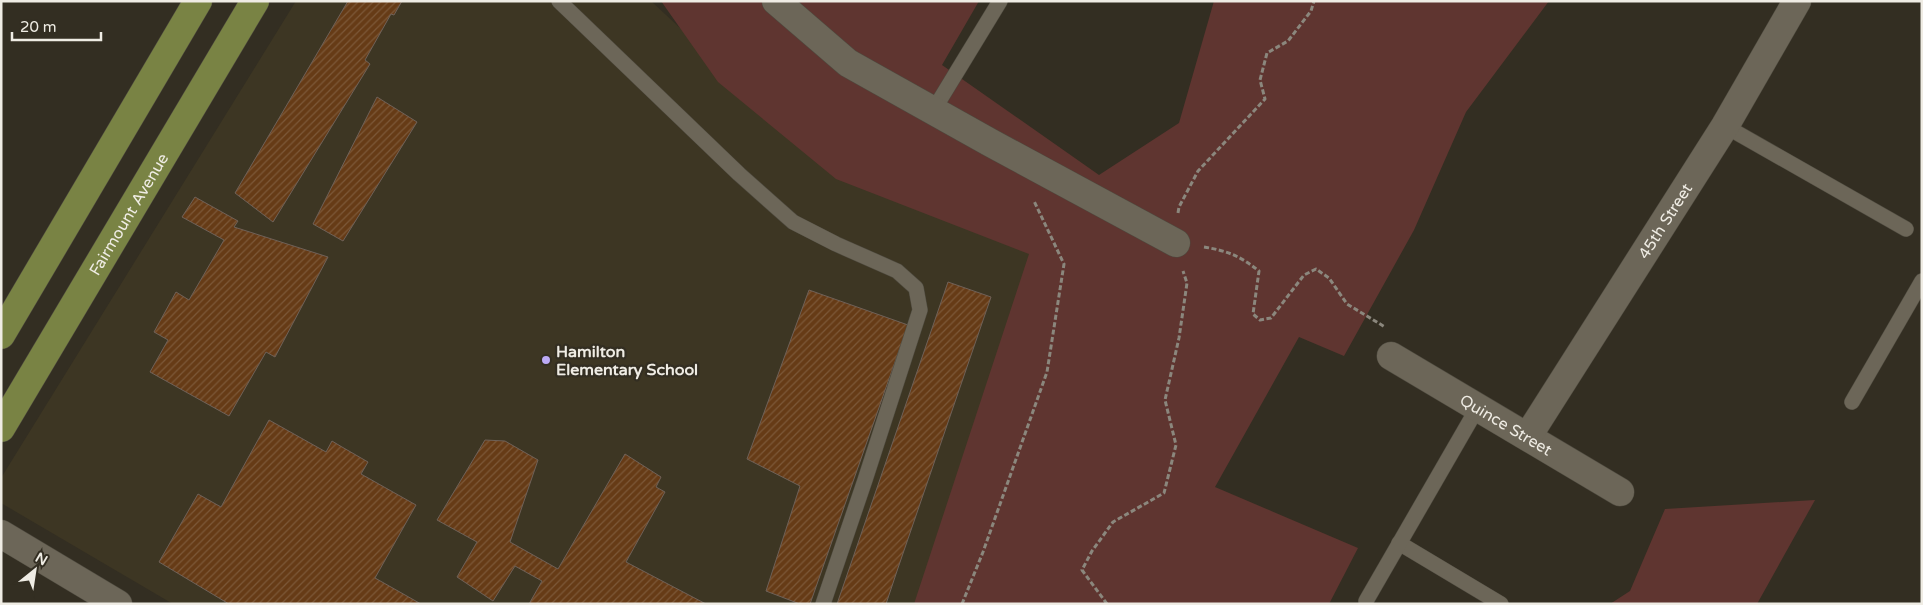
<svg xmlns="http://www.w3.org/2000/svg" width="1923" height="605" font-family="'Varela Round',sans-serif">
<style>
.built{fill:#3d3623}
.grass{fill:#5f3530}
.building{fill:url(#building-hatch);stroke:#6f6158}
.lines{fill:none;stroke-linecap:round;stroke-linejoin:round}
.service-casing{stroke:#4e4a3f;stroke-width:16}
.minor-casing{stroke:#4e4a3f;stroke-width:29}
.primary-casing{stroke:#4e4a3f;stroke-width:29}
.path{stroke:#8b877d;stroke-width:3;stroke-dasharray:5 2.5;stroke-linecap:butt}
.service{stroke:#6c6658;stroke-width:15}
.minor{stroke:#6c6658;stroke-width:28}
.primary{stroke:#798344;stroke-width:28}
.poi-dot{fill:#bcaaf5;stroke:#332e22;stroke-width:2}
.labels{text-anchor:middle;stroke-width:4.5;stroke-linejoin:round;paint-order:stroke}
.street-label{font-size:16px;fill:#efece4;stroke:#332e22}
.poi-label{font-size:16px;font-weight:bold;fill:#efece4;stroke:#332e22;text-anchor:start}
</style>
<defs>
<pattern id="building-hatch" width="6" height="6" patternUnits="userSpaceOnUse" patternTransform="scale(1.25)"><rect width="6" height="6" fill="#663b16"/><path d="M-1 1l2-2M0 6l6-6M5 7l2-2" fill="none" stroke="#7c5838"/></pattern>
</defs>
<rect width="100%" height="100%" fill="#332e22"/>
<path class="built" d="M296,1H651L798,138L1060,243L929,604H173L1,503V478Z"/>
<g class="grass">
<path d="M661,1H979L942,65L1099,175L1179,123L1214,1H1549L1466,112L1414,230L1344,356L1299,337L1215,487L1358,548L1329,604H914L1029,254L836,179L718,82Z"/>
<path d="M1815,500L1757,604H1610L1630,591L1665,509Z"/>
</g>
<g class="building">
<path d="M348,1H402L394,15L391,14L365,60L370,64L273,222L235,193Z"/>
<path d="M377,97L417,122L343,241L313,224Z"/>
<path d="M195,197L238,221L234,227L328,257L275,357L266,352L229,416L150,372L168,340L154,332L176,292L189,300L224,240L182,217Z"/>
<path d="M948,282L991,297L898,568L886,604H837Z"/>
<path d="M809,290L908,325L810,604H800L766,591L800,486L747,459Z"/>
<path d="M269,420L326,452L332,441L342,447L368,462L361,474L416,505L375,578L421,604H229L159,562L198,494L221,507Z"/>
<path d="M485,440L505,441L538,460L510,542L558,569L625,454L661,477L656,487L665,492L626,562L706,604H529L542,581L515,566L493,601L457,577L477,542L437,520Z"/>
</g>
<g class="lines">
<defs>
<g id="service">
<path d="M559,1L739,174L793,222L836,244L897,271L916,288L920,310L865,480L823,604"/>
<path d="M933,111L1000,1"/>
<path d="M1725,126L1906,229"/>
<path d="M1852,402L1922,281"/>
<path d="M1399,543L1501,604"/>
<path d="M1366,601L1478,407"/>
</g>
<g id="minor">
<path d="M776,1L848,63L991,143L1176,243"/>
<path id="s1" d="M1391,356L1620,492"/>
<path id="s2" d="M1528,436L1725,126L1797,1"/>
<path d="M1,534L118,604"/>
</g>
<g id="primary">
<path d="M1,335L198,1"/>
<path id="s3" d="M1,428L255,1"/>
</g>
</defs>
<use href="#service" class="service-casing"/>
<use href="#minor" class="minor-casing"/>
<use href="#primary" class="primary-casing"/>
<g class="path">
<path d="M1178,213L1179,207L1198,171L1265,99L1260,80L1267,53L1288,41L1311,11L1314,1"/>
<path d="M1204,247C1228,251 1240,256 1259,271L1253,314L1260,320L1271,318L1304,275L1316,269L1329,278L1347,304L1385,327"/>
<path d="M962,604L983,552L1047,372L1064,264L1034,201"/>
<path d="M1107,604L1082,570L1092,551L1113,522L1164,493L1176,445L1165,400L1179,338L1187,283L1183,271"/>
</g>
<use href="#service" class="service"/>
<use href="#minor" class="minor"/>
<use href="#primary" class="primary"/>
</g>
<circle class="poi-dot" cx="546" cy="360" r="5"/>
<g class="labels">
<g class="street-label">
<text dy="6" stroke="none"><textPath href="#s3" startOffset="249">Fairmount Avenue</textPath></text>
<text dy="6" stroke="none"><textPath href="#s2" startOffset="255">45th Street</textPath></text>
<text dy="6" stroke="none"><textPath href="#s1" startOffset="134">Quince Street</textPath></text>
</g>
<g class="poi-label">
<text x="556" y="357">Hamilton<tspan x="556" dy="18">Elementary School</tspan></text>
</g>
</g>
<rect width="1923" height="605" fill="none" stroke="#efece4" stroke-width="5"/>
<g transform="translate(35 570) rotate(30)" stroke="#332e22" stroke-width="4" paint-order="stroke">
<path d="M0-4L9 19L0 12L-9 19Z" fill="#efece4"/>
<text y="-8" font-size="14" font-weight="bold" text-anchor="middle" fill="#efece4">N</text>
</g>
<path d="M12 32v8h89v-8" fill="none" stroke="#efece4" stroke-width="2.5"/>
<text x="20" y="32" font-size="15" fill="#efece4" stroke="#332e22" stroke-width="4" paint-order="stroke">20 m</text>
</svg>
